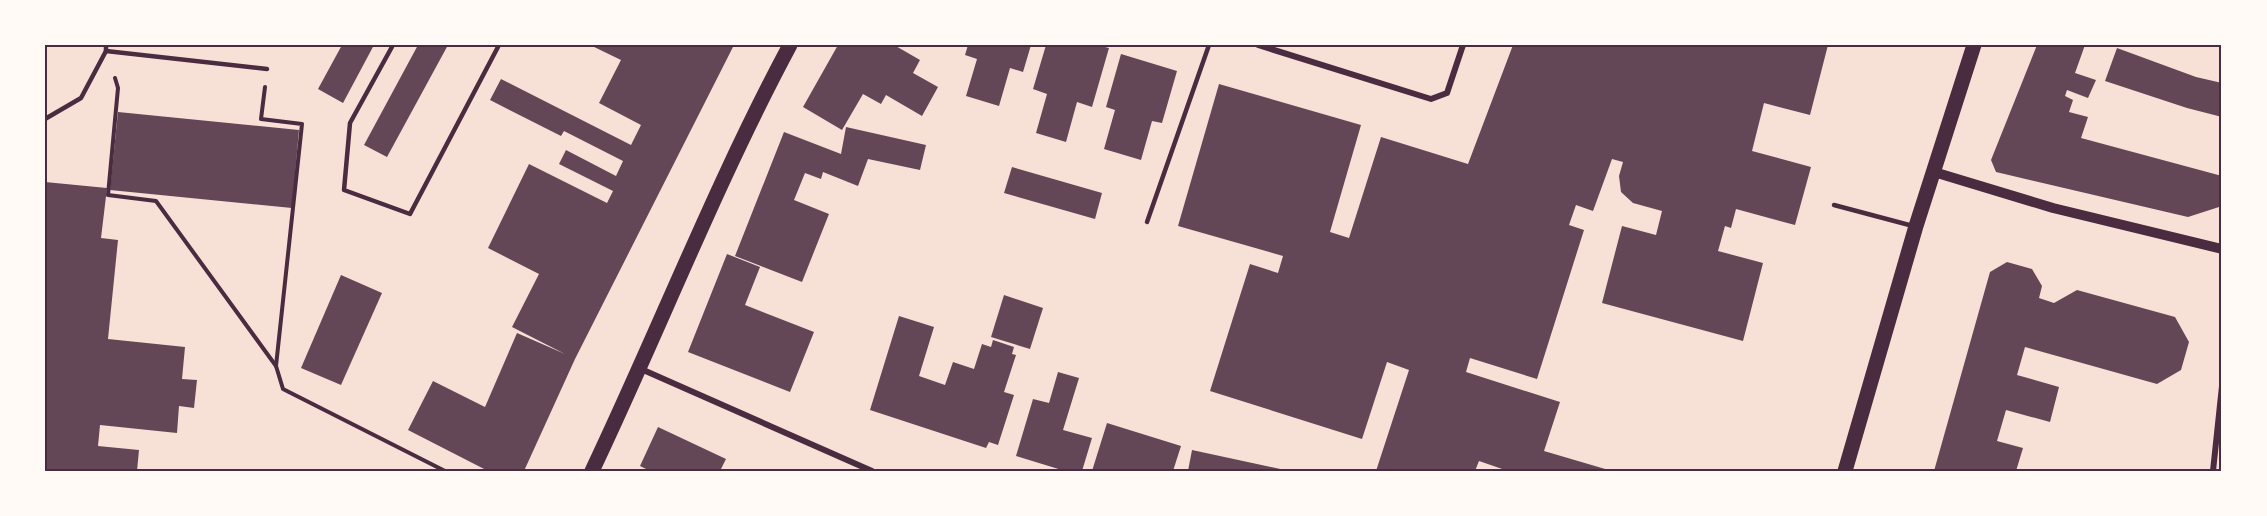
<svg xmlns="http://www.w3.org/2000/svg" width="2267" height="516" font-family="Inter,sans-serif">
<style>
.building{fill:#644757}
.lines{fill:none;stroke-linecap:round;stroke-linejoin:round}
.path{stroke:#4a2c40;stroke-width:4}
.service{stroke:#4a2c40;stroke-width:4.5}
.minor{stroke:#4a2c40;stroke-width:6}
.tertiary{stroke:#4a2c40;stroke-width:10}
.primary{stroke:#4a2c40;stroke-width:15}
.neatline{fill:none;stroke:#4a2c40;stroke-width:2}
</style>
<rect width="100%" height="100%" fill="#f7e1d7"/>
<g class="building">
<path d="M342,45H374L343,103L318,89Z"/>
<path d="M418,45H448L387,157L364,145Z"/>
<path d="M590,45H734L575,359L524,471H488L408,430L433,381L485,407L517,333L565,354L512,327L539,274L488,248L529,164L607,203L613,191L559,164L566,150L616,176L623,161L564,131L561,136L490,100L501,79L631,145L641,125L599,103L621,60Z"/>
<path d="M838,45H894L920,60L913,73L938,87L922,116L886,95L881,104L863,94L842,130L803,107Z"/>
<path d="M968,45H1031L1023,72L1010,68L999,106L966,96L977,59L965,55Z"/>
<path d="M1046,45H1097L1109,48L1092,107L1077,102L1066,142L1036,133L1047,94L1033,89Z"/>
<path d="M1513,45H1828L1810,115L1764,103L1752,151L1811,167L1795,225L1736,209L1731,228L1725,226L1718,251L1763,263L1743,341L1602,303L1622,226L1656,235L1662,211L1633,203L1621,192L1619,176L1623,162L1612,159L1593,211L1576,205L1569,225L1584,230L1537,379L1470,358L1466,372L1560,402L1544,451L1612,471H1508L1479,461L1475,471H1376L1409,370L1387,362L1362,439L1210,391L1250,264L1278,273L1283,256L1178,226L1219,84L1361,125L1330,232L1349,238L1381,137L1468,164Z"/>
<path d="M2037,45H2085L2075,73L2096,80L2088,98L2067,90L2065,96L2073,100L2069,112L2088,117L2081,138L2222,176V195L2219,207L2188,217L1996,172L1991,160Z"/>
<path d="M2117,48L2196,77L2222,83V117L2187,108L2105,81Z"/>
<path d="M1121,54L1177,71L1162,123L1152,121L1141,160L1104,149L1115,110L1106,107Z"/>
<path d="M118,112L299,130L292,208L110,190Z"/>
<path d="M846,127L926,145L920,170L868,159L858,186L823,172L821,179L805,173L794,200L829,214L802,282L735,256L784,132L841,154Z"/>
<path d="M1012,167L1102,193L1095,219L1004,193Z"/>
<path d="M45,182L107,188L101,238L118,240L108,339L185,347L182,379L197,380L194,408L179,406L177,433L100,425L98,446L139,450L137,471H45Z"/>
<path d="M727,254L760,267L745,305L814,332L790,392L688,352Z"/>
<path d="M2007,262L2032,269L2042,286L2039,298L2054,303L2077,290L2175,317L2189,342L2181,370L2157,384L2025,347L2017,375L2059,387L2050,422L2006,410L1997,441L2023,448L2016,471H1934L1990,272Z"/>
<path d="M341,275L382,293L341,385L301,368Z"/>
<path d="M1004,295L1043,308L1030,349L991,337Z"/>
<path d="M899,316L934,327L919,376L945,385L953,362L974,369L982,344L991,347L993,340L1014,347L1012,354L1016,355L1004,392L1014,395L998,445L989,442L986,448L870,410Z"/>
<path d="M1058,372L1079,378L1063,430L1092,438L1082,471H1065L1016,456L1033,399L1049,403Z"/>
<path d="M1107,423L1181,446L1173,471H1092Z"/>
<path d="M658,427L726,459L720,471H650L640,466Z"/>
<path d="M1192,450L1285,470V471H1188Z"/>
</g>
<g class="lines">
<g class="path">
<path d="M115,78L118,88L108,195L156,201L276,366"/>
<path d="M265,87L261,119L302,124L276,366L283,389L445,471"/>
</g>
<g class="service">
<path d="M106,45V51L267,69"/>
<path d="M393,45L350,123L344,190L410,214L499,45"/>
<path d="M45,119L81,98L106,51"/>
<path d="M1834,205L1913,226"/>
<path d="M1147,222L1209,45"/>
</g>
<g class="minor">
<path d="M1258,45L1431,99L1447,93L1463,45"/>
<path d="M641,369L872,471"/>
<path d="M2213,471L2222,386"/>
</g>
<path class="tertiary" d="M1934,172L2053,208L2222,249"/>
<g class="primary">
<path d="M592,471C659,330 716,183 790,45"/>
<path d="M1845,471L1916,226L1974,45"/>
</g>
</g>
<rect width="2267" height="516" fill="none" stroke="#fffaf5" stroke-width="93"/>
<rect x="46" y="46" width="2174" height="424" class="neatline"/>
</svg>
